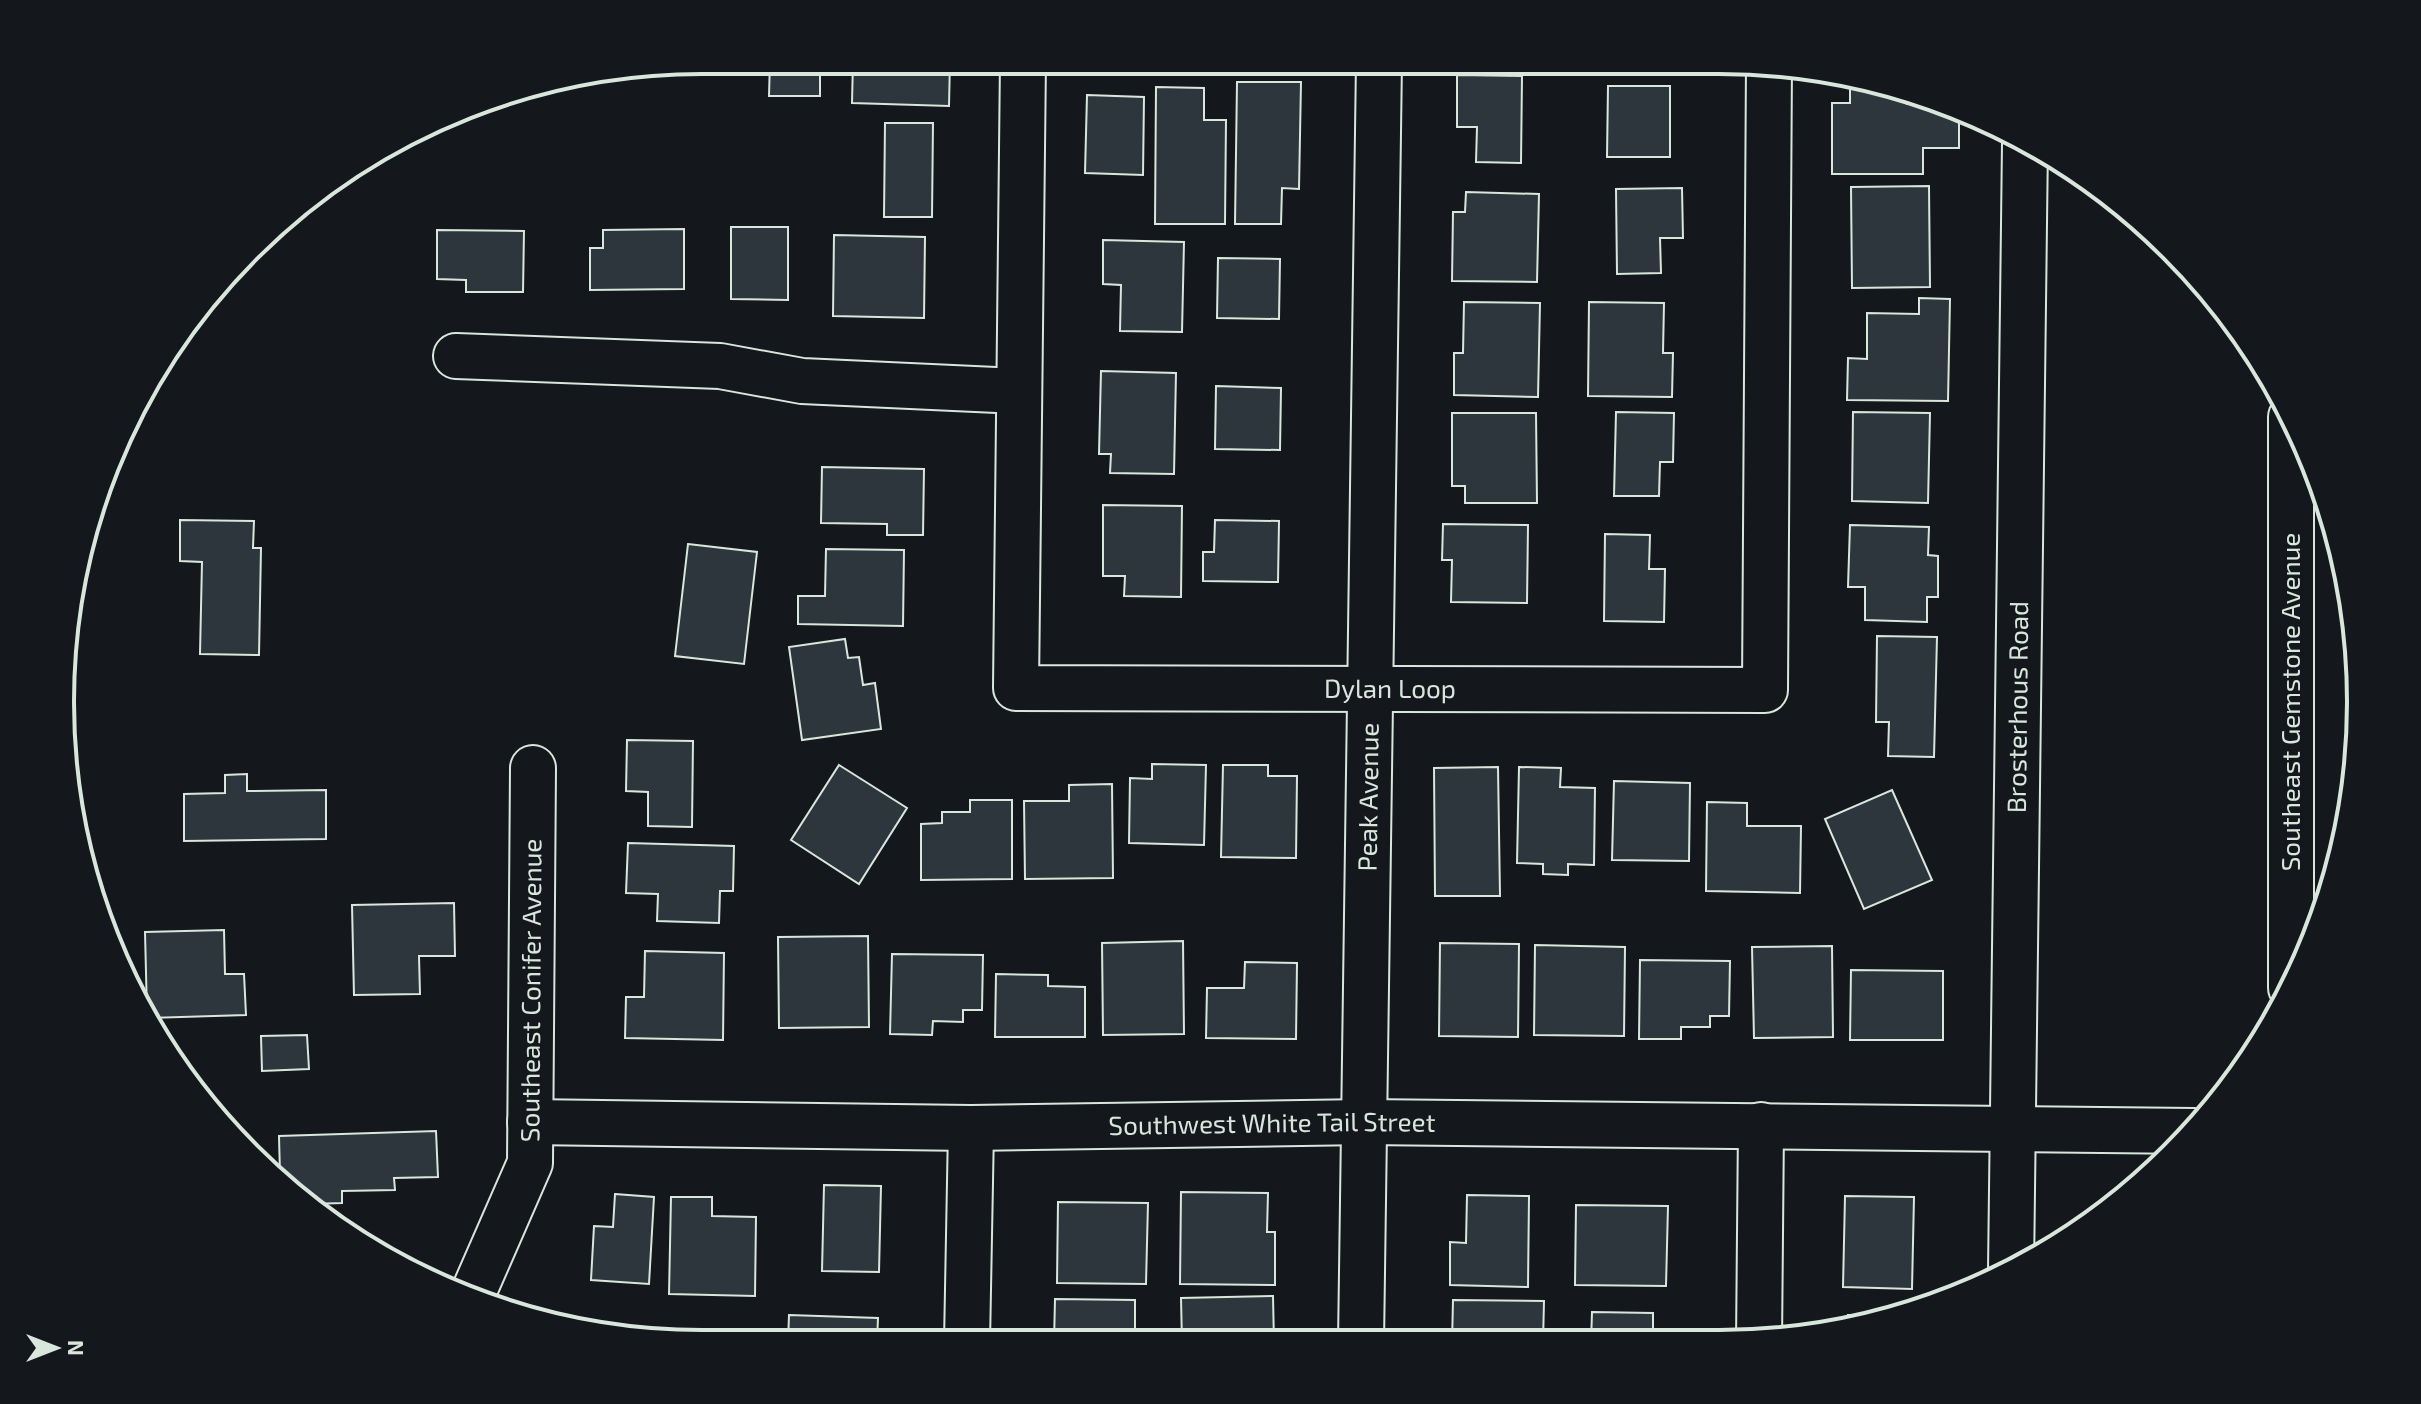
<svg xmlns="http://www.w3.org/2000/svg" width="2421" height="1404" font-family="'Exo 2',sans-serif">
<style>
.building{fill:#2c363c;stroke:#d8e6dc;stroke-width:2}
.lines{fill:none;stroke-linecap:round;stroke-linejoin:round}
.minor-casing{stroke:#d8e6dc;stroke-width:48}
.minor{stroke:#14181c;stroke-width:44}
.labels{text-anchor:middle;stroke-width:6;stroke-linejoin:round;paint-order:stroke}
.street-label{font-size:26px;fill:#d8e6dc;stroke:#14181c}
.rim{fill:none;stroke:#d8e6dc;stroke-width:4}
</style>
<rect width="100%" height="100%" fill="#14181c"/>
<g class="building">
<path d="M770,60H820V96H769Z"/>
<path d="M853,60H950L949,106L852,103Z"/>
<path d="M1457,75L1522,76L1521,163L1476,162L1477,127H1457Z"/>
<path d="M1237,82H1301L1299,189L1282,188L1281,224H1235Z"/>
<path d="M1608,86H1670V157H1607Z"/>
<path d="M1156,87L1204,88V120H1226L1225,224H1155Z"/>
<path d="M1850,89H1900L1907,90V104H1945L1959,110V148H1923V174H1832V103H1850Z"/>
<path d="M1087,95L1144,97L1143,175L1085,173Z"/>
<path d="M885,123H933L932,217H884Z"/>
<path d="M1929,186L1930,287L1852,288L1851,187Z"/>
<path d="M1682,188L1683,238H1660L1661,273L1617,274L1616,189Z"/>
<path d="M1466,192L1539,194L1537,282L1452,281L1453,212H1465Z"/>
<path d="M731,227H788V300L731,299Z"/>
<path d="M684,229V289L590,290V248H603V230Z"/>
<path d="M437,230L524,231L523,292H466V280L437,279Z"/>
<path d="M834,235L925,237L924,318L833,316Z"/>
<path d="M1103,240L1184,242L1182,332L1120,331L1121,285L1103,284Z"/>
<path d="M1218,258L1280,259L1279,319L1217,318Z"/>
<path d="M1919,298L1950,299L1948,401L1847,400L1848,358L1867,359V313L1919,314Z"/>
<path d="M1464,302L1540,303L1538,397L1454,395V353H1463Z"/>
<path d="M1589,302L1664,303L1663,353H1673L1672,397L1588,396Z"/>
<path d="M1101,371L1176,373L1174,474L1110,473L1111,454H1099Z"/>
<path d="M1216,386L1281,388L1280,450L1215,449Z"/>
<path d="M1616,412L1674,413L1673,462H1660L1659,496H1614Z"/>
<path d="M1853,412L1930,413L1928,503L1852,501Z"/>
<path d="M1452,413H1536L1537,503H1465V486H1452Z"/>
<path d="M822,467L924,469L923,535H887V524L821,523Z"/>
<path d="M1103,505L1182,506L1181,597L1124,596L1125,576H1103Z"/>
<path d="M180,520L254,521L253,548H261L259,655L200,654L202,562L180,561Z"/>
<path d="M1215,520L1279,521L1278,582L1203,581V552H1214Z"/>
<path d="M1443,524L1528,525L1527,603L1451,602L1452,560H1442Z"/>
<path d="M1850,525L1929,527L1928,555L1938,556V597H1927V622L1865,620V587H1848Z"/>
<path d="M1605,534L1650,535L1649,569H1665L1664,622L1604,621Z"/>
<path d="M688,544L757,552L744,664L675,656Z"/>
<path d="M826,549L904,550L903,626L798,624V596H825Z"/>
<path d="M1877,636L1937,637L1934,757L1888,756L1889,722H1876Z"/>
<path d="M845,639L848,658L859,657L863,685L875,683L881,729L802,740L789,647Z"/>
<path d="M627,740L693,741L692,827L648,826V792L626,791Z"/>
<path d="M1152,764L1206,765L1204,845L1129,843L1130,778L1152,779Z"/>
<path d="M839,765L907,808L859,884L791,840Z"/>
<path d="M1223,765H1268V776H1297L1296,858L1221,857Z"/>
<path d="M1498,767L1500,896H1435L1434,768Z"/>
<path d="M1519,767L1561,768L1560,787L1595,788L1594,865L1568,864V875L1543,874V864L1517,863Z"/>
<path d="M247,774V791L326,790V839L184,841V794L225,793V775Z"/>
<path d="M1614,781L1690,783L1689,861L1612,860Z"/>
<path d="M1112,784L1113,878L1025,879L1024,801H1069V785Z"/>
<path d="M1892,790L1932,880L1864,909L1825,819Z"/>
<path d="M970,800H1012V879L921,880V824L942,823V812H970Z"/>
<path d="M1707,802L1747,803V826H1801L1800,893L1706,891Z"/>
<path d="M628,843L734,846L733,891H720L719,923L657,921L658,894L626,893Z"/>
<path d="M454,903L455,956H419L420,994L354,995L352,905Z"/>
<path d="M224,930L225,974H244L246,1015L149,1018L147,1013L145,932Z"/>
<path d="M868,936L869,1027L779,1028L778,937Z"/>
<path d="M1183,941L1184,1034L1103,1035L1102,943Z"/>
<path d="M1440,943L1519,944L1518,1037L1439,1036Z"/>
<path d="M1535,945L1625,947L1624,1036L1534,1035Z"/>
<path d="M1832,946L1833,1037L1754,1038L1752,947Z"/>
<path d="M645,951L724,953L723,1040L625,1038L626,997H644Z"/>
<path d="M892,954L983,955L982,1010H963V1022L933,1021L932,1035L890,1034Z"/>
<path d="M1640,960L1730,961L1729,1016H1710V1027H1681V1039H1639Z"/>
<path d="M1245,962L1297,963L1296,1039L1206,1038L1207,988H1244Z"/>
<path d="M1851,970L1943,971V1040H1850Z"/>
<path d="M996,974L1048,975V986L1085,987V1037H995Z"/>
<path d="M307,1035L309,1069L262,1071L261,1036Z"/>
<path d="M436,1131L438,1177L394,1178L395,1190L342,1191V1203L311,1204L280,1174L279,1136Z"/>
<path d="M824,1185L881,1186L879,1272L822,1271Z"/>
<path d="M1181,1192L1268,1193L1267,1232H1275V1285L1180,1284Z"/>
<path d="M615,1194L654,1197L649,1284L591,1280L594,1226L613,1227Z"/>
<path d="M1467,1195L1529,1196L1528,1287L1450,1285V1242L1466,1243Z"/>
<path d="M1845,1196L1914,1197L1912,1289L1843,1287Z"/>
<path d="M671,1197H712V1216L756,1217L755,1296L669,1294Z"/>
<path d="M1058,1202L1148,1203L1146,1284L1057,1283Z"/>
<path d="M1576,1205L1668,1206L1666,1286L1575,1285Z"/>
<path d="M1273,1296L1274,1343H1182L1181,1298Z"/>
<path d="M1055,1299L1135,1300V1343H1054Z"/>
<path d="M1453,1300L1544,1301L1543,1343H1452Z"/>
<path d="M1592,1312L1653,1313V1343H1591Z"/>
<path d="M789,1315L878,1318L877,1343H788Z"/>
<path d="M1848,1315H1900L1848,1325Z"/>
</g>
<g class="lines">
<defs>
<g id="minor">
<path id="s1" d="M1023,60L1016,688L1765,690L1769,63"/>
<path d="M456,356L720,366L802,381L1019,391"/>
<path d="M2291,988V417"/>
<path id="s2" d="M530,1122L971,1128L1365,1122L2194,1131"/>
<path id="s3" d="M2011,1271L2025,143"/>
<path id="s4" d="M471,1298L530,1163L533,768"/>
<path d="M967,1343L971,1128"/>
<path id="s5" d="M1361,1343L1379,61"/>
<path d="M1759,1343L1761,1125"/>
</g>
</defs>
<use href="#minor" class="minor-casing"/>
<use href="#minor" class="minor"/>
</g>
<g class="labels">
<g class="street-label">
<text dy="9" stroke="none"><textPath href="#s1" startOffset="1002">Dylan Loop</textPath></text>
<text transform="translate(2291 702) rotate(-90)" y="9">Southeast Gemstone Avenue</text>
<text dy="9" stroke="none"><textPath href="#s3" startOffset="564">Brosterhous Road</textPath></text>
<text dy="9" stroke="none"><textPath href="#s5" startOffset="546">Peak Avenue</textPath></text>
<text dy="9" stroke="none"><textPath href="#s4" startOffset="320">Southeast Conifer Avenue</textPath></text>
<text dy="9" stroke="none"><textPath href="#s2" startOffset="742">Southwest White Tail Street</textPath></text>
</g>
</g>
<path d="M0 0H2421V1404H0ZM702 74H1719A628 628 0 0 1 2347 702V702A628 628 0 0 1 1719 1330H702A628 628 0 0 1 74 702V702A628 628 0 0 1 702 74Z" fill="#14181c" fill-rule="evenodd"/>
<path class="rim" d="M702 74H1719A628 628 0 0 1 2347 702V702A628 628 0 0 1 1719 1330H702A628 628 0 0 1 74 702V702A628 628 0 0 1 702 74Z"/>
<g transform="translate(56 1348) rotate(90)" stroke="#14181c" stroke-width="6" paint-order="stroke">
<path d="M0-6L14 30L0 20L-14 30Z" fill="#d8e6dc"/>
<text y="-12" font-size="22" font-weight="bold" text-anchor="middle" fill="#d8e6dc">N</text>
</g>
</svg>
